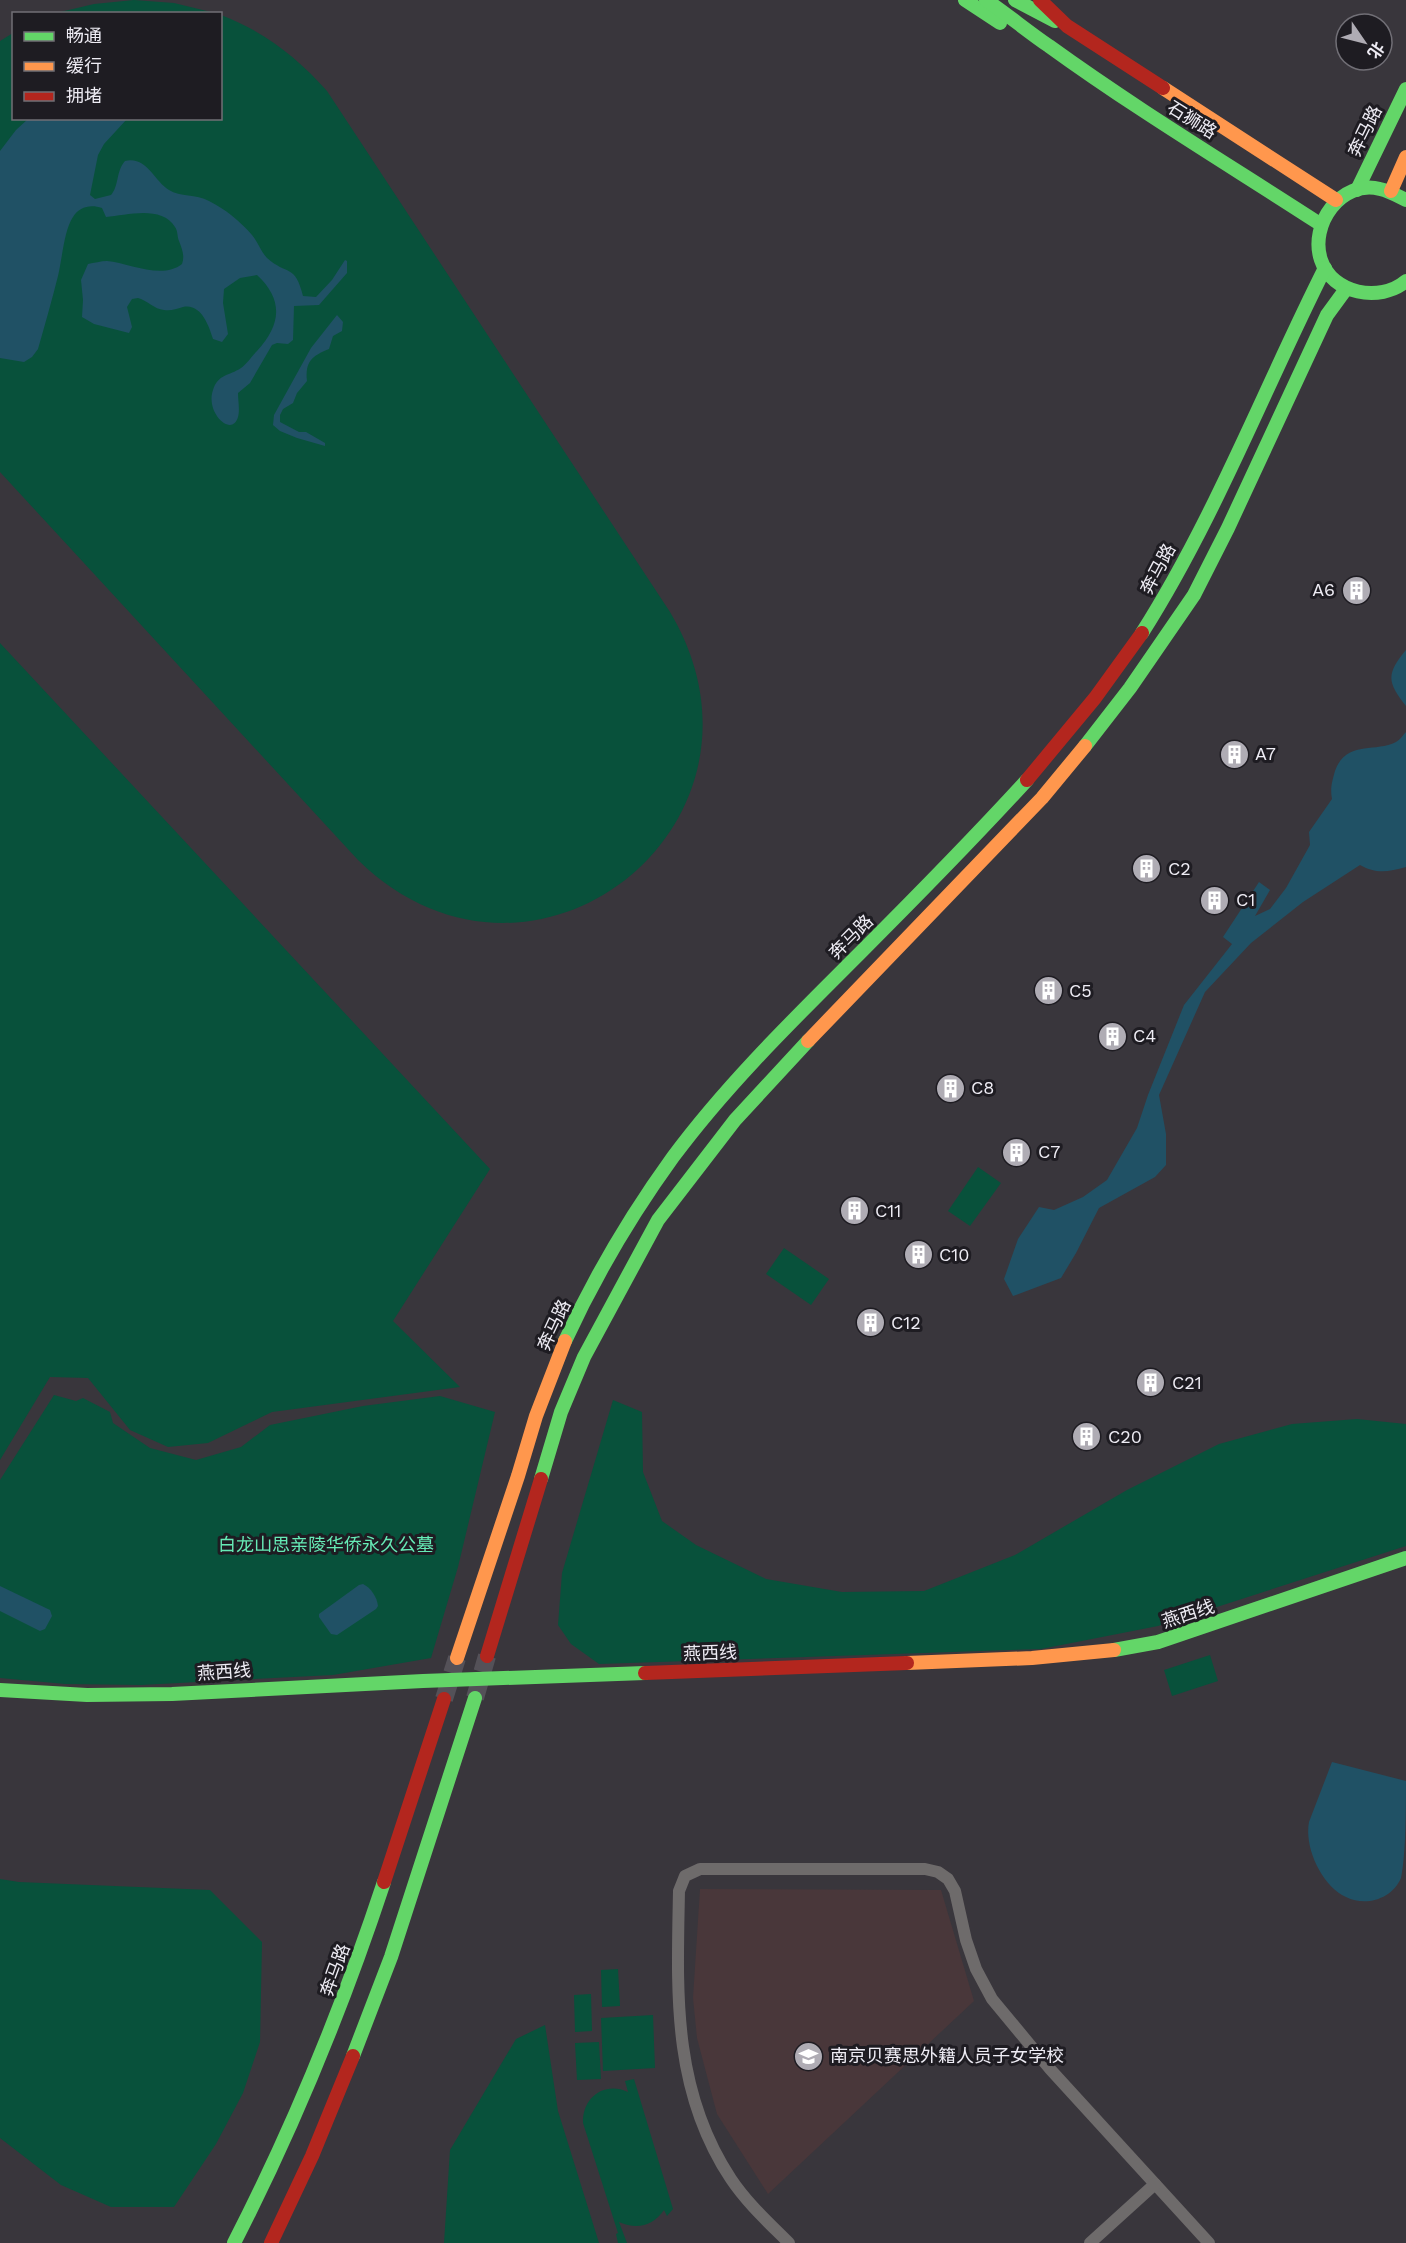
<svg xmlns="http://www.w3.org/2000/svg" width="1406" height="2243" font-family="'Work Sans','Noto Sans SC',sans-serif">
<style>
.education{fill:#49373a}
.green{fill:#08513b}
.water{fill:#205165}
.lines{fill:none;stroke-linecap:round;stroke-linejoin:round}
.primary-tunnel{stroke:#545158;stroke-width:18;stroke-dasharray:18 9;stroke-linecap:butt}
.street{stroke:#6e6b6b;stroke-width:12}
.fast{stroke:#63d668;stroke-width:14}
.slow{stroke:#ff974d;stroke-width:14}
.jam{stroke:#b3261e;stroke-width:14}
.labels{text-anchor:middle;stroke-width:6;stroke-linejoin:round;paint-order:stroke}
.street-label{font-size:18px;fill:#eeecf4;stroke:#1e1c22}
.poi-label{font-size:18px;fill:#eeecf4;stroke:#1e1c22;text-anchor:start}
.park-label{font-size:18px;fill:#66ebb6;stroke:#1e1c22}
</style>
<rect width="100%" height="100%" fill="#39363c"/>
<path class="education" d="M700,1889L941,1890L974,2001L768,2194L717,2114L697,2038L693,1998Z"/>
<g class="green">
<path d="M134,0L174,3L215,13H56L94,4Z"/>
<path d="M221,15C263,31 297,57 327,91L670,612C795,822 533,1031 358,860L0,472V41L13,33L14,118H220Z"/>
<path d="M0,643L490,1169L393,1321L460,1387L272,1412L208,1443L168,1447L130,1430L88,1378L50,1377L0,1460Z"/>
<path d="M978,1167L1001,1183L970,1226L948,1211Z"/>
<path d="M784,1248L829,1279L811,1305L766,1274Z"/>
<path d="M54,1395L76,1401L83,1398L110,1412L113,1423L150,1448L196,1460L241,1447L270,1425L363,1406L440,1396L495,1412L458,1567L431,1658L333,1675L141,1685L65,1684L0,1678V1480Z"/>
<path d="M613,1400L642,1412L643,1472L662,1521L696,1545L766,1579L842,1592L924,1591L1015,1555L1127,1490L1219,1444L1292,1424L1357,1419L1406,1424V1546L1158,1626L1041,1649L599,1664L571,1644L558,1625L562,1573Z"/>
<path d="M1210,1655L1218,1681L1172,1696L1164,1670Z"/>
<path d="M0,1879L19,1882L210,1890L262,1942L260,2042L243,2093L216,2144L174,2207H111L61,2185L0,2138Z"/>
<path d="M618,1969L620,2006L602,2007L601,1970Z"/>
<path d="M591,1994L592,2031L575,2032L574,1995Z"/>
<path d="M653,2015L655,2068L603,2071L601,2018Z"/>
<path d="M545,2025L558,2111L599,2243H444L450,2150L516,2039Z"/>
<path d="M599,2042L601,2079L577,2080L575,2043Z"/>
<path d="M634,2079L673,2209L667,2216L664,2210C653,2226 637,2230 619,2222L627,2243H618L616,2234L618,2233L583,2123C582,2098 604,2081 628,2092L625,2081Z"/>
</g>
<g class="water">
<path d="M28,119H127L104,144L98,155L90,195L95,199L111,195C119,186 116,171 125,161C147,156 154,181 169,190C180,197 196,194 209,201C225,209 240,221 252,235C258,242 261,252 267,258C287,276 295,263 303,296L316,297L332,280L345,260L347,261V273L319,305L294,306L293,340L288,344L277,343L272,345L250,383L238,393C238,400 240,410 238,417C232,438 205,413 213,390C218,374 229,376 241,368C247,364 252,356 257,351C281,325 284,300 257,275L240,278L224,289L223,303L228,334L222,342L213,339C209,326 201,303 183,307C176,309 171,311 164,310C154,309 148,301 138,298L132,299L127,307L132,327L129,333L94,324L82,317L83,300L81,280L88,264C94,263 101,261 107,261C129,263 162,280 182,264C185,256 182,249 179,241C177,236 178,231 175,227C162,205 127,215 106,217L102,208C90,204 79,207 73,217C64,230 62,260 58,276C52,300 45,324 38,349L32,357L24,362L0,358V151L16,130Z"/>
<path d="M337,315L343,322L342,331L333,336L329,349C312,356 305,361 307,381L297,393L293,403L283,409L280,415V422L299,432H306L325,443V446L297,438L280,431L273,425L274,415L311,348Z"/>
<path d="M1406,650V706C1387,682 1386,674 1406,650Z"/>
<path d="M1406,732V867C1388,872 1376,874 1360,865L1303,902L1251,943L1205,992L1159,1095L1166,1134V1165L1155,1177L1099,1208L1076,1253L1061,1278L1013,1296L1004,1279L1018,1239L1039,1207L1054,1210L1083,1197L1107,1180L1137,1128L1148,1095L1184,1005L1232,944L1223,937L1259,882L1270,890L1255,916L1270,909L1286,888L1310,845L1309,832L1332,799C1330,788 1332,782 1335,771C1346,740 1374,753 1396,742C1400,740 1403,735 1406,732Z"/>
<path d="M363,1584C371,1588 377,1597 378,1606L376,1609L337,1635L331,1634L319,1617V1614L359,1585Z"/>
<path d="M0,1586L50,1610L52,1616L45,1629L40,1631L0,1611Z"/>
<path d="M1332,1762L1406,1781C1406,1807 1406,1855 1401,1878C1392,1899 1366,1907 1346,1897C1322,1886 1304,1848 1309,1822Z"/>
</g>
<g class="lines">
<g class="primary-tunnel">
<path d="M475,1698L487,1656"/>
<path d="M444,1699L457,1658"/>
</g>
<g class="street">
<path d="M789,2243C769,2223 747,2203 731,2179C672,2090 677,1993 679,1891L685,1876L700,1869H925L938,1872L948,1879L955,1891L966,1940L976,1969L992,1999L1050,2069L1209,2243"/>
<path d="M1090,2243L1155,2184"/>
</g>
<g class="fast">
<path d="M965,0L1000,23"/>
<path d="M986,0C1008,15 1027,31 1049,46C1136,109 1229,165 1320,224"/>
<path d="M1015,0L1055,21"/>
<path d="M1357,190L1406,89"/>
<path d="M1406,200C1398,196 1389,191 1380,189C1341,179 1309,225 1321,260C1332,294 1380,303 1406,281"/>
<path d="M1142,633C1215,518 1264,389 1325,268"/>
<path d="M1085,746L1130,688L1194,595L1228,528L1327,315L1346,289"/>
<path d="M565,1341C595,1276 631,1215 673,1157C728,1083 795,1018 860,953C917,896 973,839 1027,780"/>
<path d="M541,1479L561,1412L584,1357L658,1220L735,1120L808,1041"/>
<path d="M1114,1650L1158,1642L1406,1558"/>
<path d="M0,1690L87,1695L172,1694L423,1681L645,1673"/>
<path d="M353,2056L391,1957L475,1698"/>
<path d="M234,2243C294,2126 343,2006 384,1882"/>
</g>
<g class="slow">
<path d="M1163,88L1336,200"/>
<path d="M1391,191L1406,157"/>
<path d="M808,1041L1042,798L1085,746"/>
<path d="M457,1658L518,1476L536,1416L565,1341"/>
<path d="M907,1663L1032,1658L1114,1650"/>
</g>
<g class="jam">
<path d="M1040,0L1067,26L1163,88"/>
<path d="M1027,780L1095,698L1142,633"/>
<path d="M487,1656L541,1479"/>
<path d="M645,1673L907,1663"/>
<path d="M384,1882L444,1699"/>
<path d="M271,2243L312,2156L353,2056"/>
</g>
</g>
<defs>
<symbol id="building-disc" viewBox="-11 -11 22 22"><circle r="9.5" fill="#afacb4" stroke="#1e1c22"/><path d="M-4-6H4V6H1V3H-1V6H-4ZM-2.5-4.3h1.7v1.8h-1.7ZM.8-4.3h1.7v1.8H.8ZM-2.5-1h1.7V.8h-1.7ZM.8-1h1.7V.8H.8Z" fill="#fff"/></symbol>
<symbol id="school-disc" viewBox="-11 -11 22 22"><circle r="9.5" fill="#afacb4" stroke="#1e1c22"/><path d="M0-5L7-2L0 1L-7-2ZM-4 1L0 2.5L4 1V4Q0 6-4 4Z" fill="#fff"/></symbol>
</defs>
<g fill-rule="evenodd">
<use href="#building-disc" x="1340" y="574" width="33" height="33"/>
<use href="#building-disc" x="1218" y="738" width="33" height="33"/>
<use href="#building-disc" x="1130" y="852" width="33" height="33"/>
<use href="#building-disc" x="1198" y="884" width="33" height="33"/>
<use href="#building-disc" x="1032" y="974" width="33" height="33"/>
<use href="#building-disc" x="1096" y="1020" width="33" height="33"/>
<use href="#building-disc" x="934" y="1072" width="33" height="33"/>
<use href="#building-disc" x="1000" y="1136" width="33" height="33"/>
<use href="#building-disc" x="838" y="1194" width="33" height="33"/>
<use href="#building-disc" x="902" y="1238" width="33" height="33"/>
<use href="#building-disc" x="854" y="1306" width="33" height="33"/>
<use href="#building-disc" x="1134" y="1366" width="33" height="33"/>
<use href="#building-disc" x="1070" y="1420" width="33" height="33"/>
<use href="#school-disc" x="792" y="2040" width="33" height="33"/>
</g>
<g class="labels">
<g class="street-label">
<text transform="translate(1192 120) rotate(32)" y="6">石狮路</text>
<text transform="translate(1365 131) rotate(-64)" y="6">奔马路</text>
<text transform="translate(1158 569) rotate(-62)" y="6">奔马路</text>
<text transform="translate(851 937) rotate(-45)" y="6">奔马路</text>
<text transform="translate(554 1325) rotate(-65)" y="6">奔马路</text>
<text transform="translate(1188 1614) rotate(-18)" y="6">燕西线</text>
<text transform="translate(710 1653) rotate(-2)" y="6">燕西线</text>
<text transform="translate(224 1672) rotate(-4)" y="6">燕西线</text>
<text transform="translate(335 1970) rotate(-70)" y="6">奔马路</text>
</g>
<g class="poi-label">
<text x="1335" y="596" text-anchor="end">A6</text>
<text x="1255" y="760">A7</text>
<text x="1168" y="875">C2</text>
<text x="1236" y="906">C1</text>
<text x="1069" y="997">C5</text>
<text x="1133" y="1042">C4</text>
<text x="971" y="1094">C8</text>
<text x="1038" y="1158">C7</text>
<text x="875" y="1217">C11</text>
<text x="939" y="1261">C10</text>
<text x="891" y="1329">C12</text>
<text x="1172" y="1389">C21</text>
<text x="1108" y="1443">C20</text>
<text x="830" y="2062">南京贝赛思外籍人员子女学校</text>
</g>
<g class="park-label">
<text x="326" y="1551">白龙山思亲陵华侨永久公墓</text>
</g>
</g>
<rect x="12" y="12" width="210" height="108" fill="#1e1c22" stroke="#716f76" stroke-width="1.5"/>
<rect x="24" y="32" width="30" height="9" fill="#63d668" stroke="#716f76" stroke-width="1.5"/>
<text x="66" y="42" font-size="18" fill="#eeecf4">畅通</text>
<rect x="24" y="62" width="30" height="9" fill="#ff974d" stroke="#716f76" stroke-width="1.5"/>
<text x="66" y="72" font-size="18" fill="#eeecf4">缓行</text>
<rect x="24" y="92" width="30" height="9" fill="#b3261e" stroke="#716f76" stroke-width="1.5"/>
<text x="66" y="102" font-size="18" fill="#eeecf4">拥堵</text>
<g transform="translate(1364 42) rotate(125)"><circle r="28" fill="#1e1c22" stroke="#716f76" stroke-width="1.5"/>
<path d="M0-4.5L10 22L0 15L-10 22Z" fill="#afacb4"/>
<text y="-9" font-size="16" font-weight="bold" text-anchor="middle" fill="#eeecf4">北</text>
</g>
</svg>
